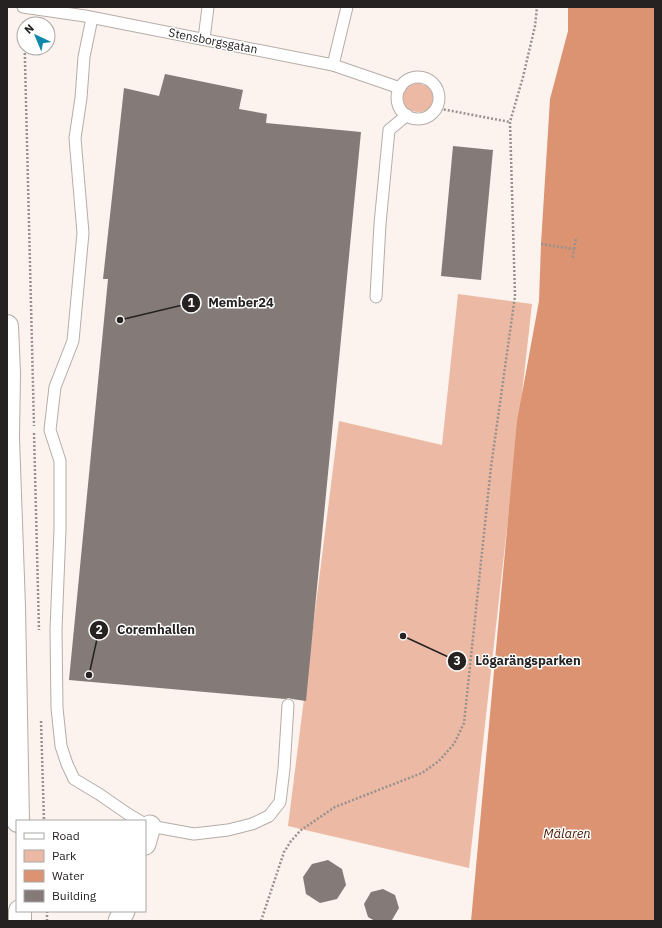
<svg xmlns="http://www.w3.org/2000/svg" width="662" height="928" font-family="'IBM Plex Sans',sans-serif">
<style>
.green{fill:#ecbaa4}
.water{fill:#db9371}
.building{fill:#847b78}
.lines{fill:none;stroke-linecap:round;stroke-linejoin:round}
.lane-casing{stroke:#b6ada9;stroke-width:13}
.street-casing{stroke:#b6ada9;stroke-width:23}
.secondary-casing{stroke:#b6ada9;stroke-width:24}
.path{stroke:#98918e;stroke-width:2.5;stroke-dasharray:2 2;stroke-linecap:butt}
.lane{stroke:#fff;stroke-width:11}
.street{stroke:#fff;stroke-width:21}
.secondary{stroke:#fff;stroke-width:22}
.labels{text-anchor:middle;stroke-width:3;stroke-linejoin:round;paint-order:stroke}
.street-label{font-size:12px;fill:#252221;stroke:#fff}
.water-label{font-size:13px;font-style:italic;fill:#491b03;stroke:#fff}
.leader{fill:none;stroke:#252221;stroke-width:1.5}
.callout-dot{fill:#252221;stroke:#fff;stroke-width:1.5}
.mark-label{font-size:12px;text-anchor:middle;font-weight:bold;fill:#fff}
.callout-label{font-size:13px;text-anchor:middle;font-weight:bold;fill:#252221;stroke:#fff;stroke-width:3;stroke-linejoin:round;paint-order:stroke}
</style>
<rect width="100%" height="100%" fill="#fcf2ee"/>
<g class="green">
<path d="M418,83L430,87C440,103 429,116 412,111C409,110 405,109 403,107C400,103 402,97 403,92C406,85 411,84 418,83Z"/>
<path d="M458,294L532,304L469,868L288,826L339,421L442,445Z"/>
</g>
<path class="water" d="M568,7H655V921H471L517,421L539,301L541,244L550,99L568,31Z"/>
<g class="building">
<path d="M165,74L243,90L239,109L267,114L266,123L361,132L306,701L292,699L289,698L285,699L69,680L108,279H103L124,88L159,96Z"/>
<path d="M453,146L493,150L481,280L441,276Z"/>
<path d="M328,860L342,869L346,885L337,899L320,903L306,894L303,877L312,864Z"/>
<path d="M383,889L395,895L399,908L392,920L388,921H375L368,917L364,904L371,892Z"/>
</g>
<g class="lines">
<defs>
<g id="lane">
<path d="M23,7L85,16L333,65L400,88"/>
<path d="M92,18L84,57L81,98L75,138L83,233L73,341L55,387L50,430L60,461V529L56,630L57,708L61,746L67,764L74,779L99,794L128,814L140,821"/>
<path d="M204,39L208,7"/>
<path d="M333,65L347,7"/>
<circle cx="418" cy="98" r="21"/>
<path d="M376,297L380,224L389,130L407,115"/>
<path d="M146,824L150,826L194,834L228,830L252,824L269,816L280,802L284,769L288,705"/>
</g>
<g id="street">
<path d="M145,844L150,826"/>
<path d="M119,921L124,911"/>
</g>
<g id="secondary">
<path d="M7,326L9,373L8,438L14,607L18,821"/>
<path d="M20,911V921"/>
</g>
</defs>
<use href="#lane" class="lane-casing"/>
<use href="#street" class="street-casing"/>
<use href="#secondary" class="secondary-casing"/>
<g class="path">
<path d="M24,21L34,426"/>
<path d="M436,108L510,122"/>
<path d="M541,244L574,249L572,259"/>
<path d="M574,249L576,239"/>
<path d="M34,433L39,630"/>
<path d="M41,721L44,821"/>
<path d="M47,911V921"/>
<path d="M261,921L284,852L291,841L301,830L335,807L422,773L439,761L454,744L464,723L491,467L515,296L510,122L523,77L535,26L537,7"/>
</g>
<use href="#lane" class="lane"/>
<use href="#street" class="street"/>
<use href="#secondary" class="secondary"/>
</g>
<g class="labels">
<g class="street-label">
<text transform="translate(213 41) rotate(11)" y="4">Stensborgsgatan</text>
</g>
<g class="water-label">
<text x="567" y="838">Mälaren</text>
</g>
</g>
<path class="leader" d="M120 320L191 303M89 675L99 630M403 636L457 661"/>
<g class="callout-dot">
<circle cx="120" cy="320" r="4"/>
<circle cx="89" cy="675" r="4"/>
<circle cx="403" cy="636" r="4"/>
<circle cx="191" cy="303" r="10"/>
<circle cx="99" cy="630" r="10"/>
<circle cx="457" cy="661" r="10"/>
</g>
<g class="mark-label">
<text x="191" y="307">1</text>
<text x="99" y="634">2</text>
<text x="457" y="665">3</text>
</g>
<g class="callout-label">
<text x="241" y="307">Member24</text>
<text x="156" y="634">Coremhallen</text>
<text x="528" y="665">Lögarängsparken</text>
</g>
<rect width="662" height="928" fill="none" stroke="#252221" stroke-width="16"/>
<rect x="16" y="820" width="130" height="92" fill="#ffffff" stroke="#a8a7a6"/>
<rect x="24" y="833" width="20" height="6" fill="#ffffff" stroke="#a8a7a6"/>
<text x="52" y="840" font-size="12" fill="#252221">Road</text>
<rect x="24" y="850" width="20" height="12" fill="#ecbaa4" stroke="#a8a7a6"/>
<text x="52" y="860" font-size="12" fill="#252221">Park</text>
<rect x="24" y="870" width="20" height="12" fill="#db9371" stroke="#a8a7a6"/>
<text x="52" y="880" font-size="12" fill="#252221">Water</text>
<rect x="24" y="890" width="20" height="12" fill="#847b78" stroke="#a8a7a6"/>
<text x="52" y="900" font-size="12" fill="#252221">Building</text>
<g transform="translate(36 36) rotate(316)"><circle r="19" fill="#ffffff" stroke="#a8a7a6"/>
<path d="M0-3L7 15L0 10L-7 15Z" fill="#1088ac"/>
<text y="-6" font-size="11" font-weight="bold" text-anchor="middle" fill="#252221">N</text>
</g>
</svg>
